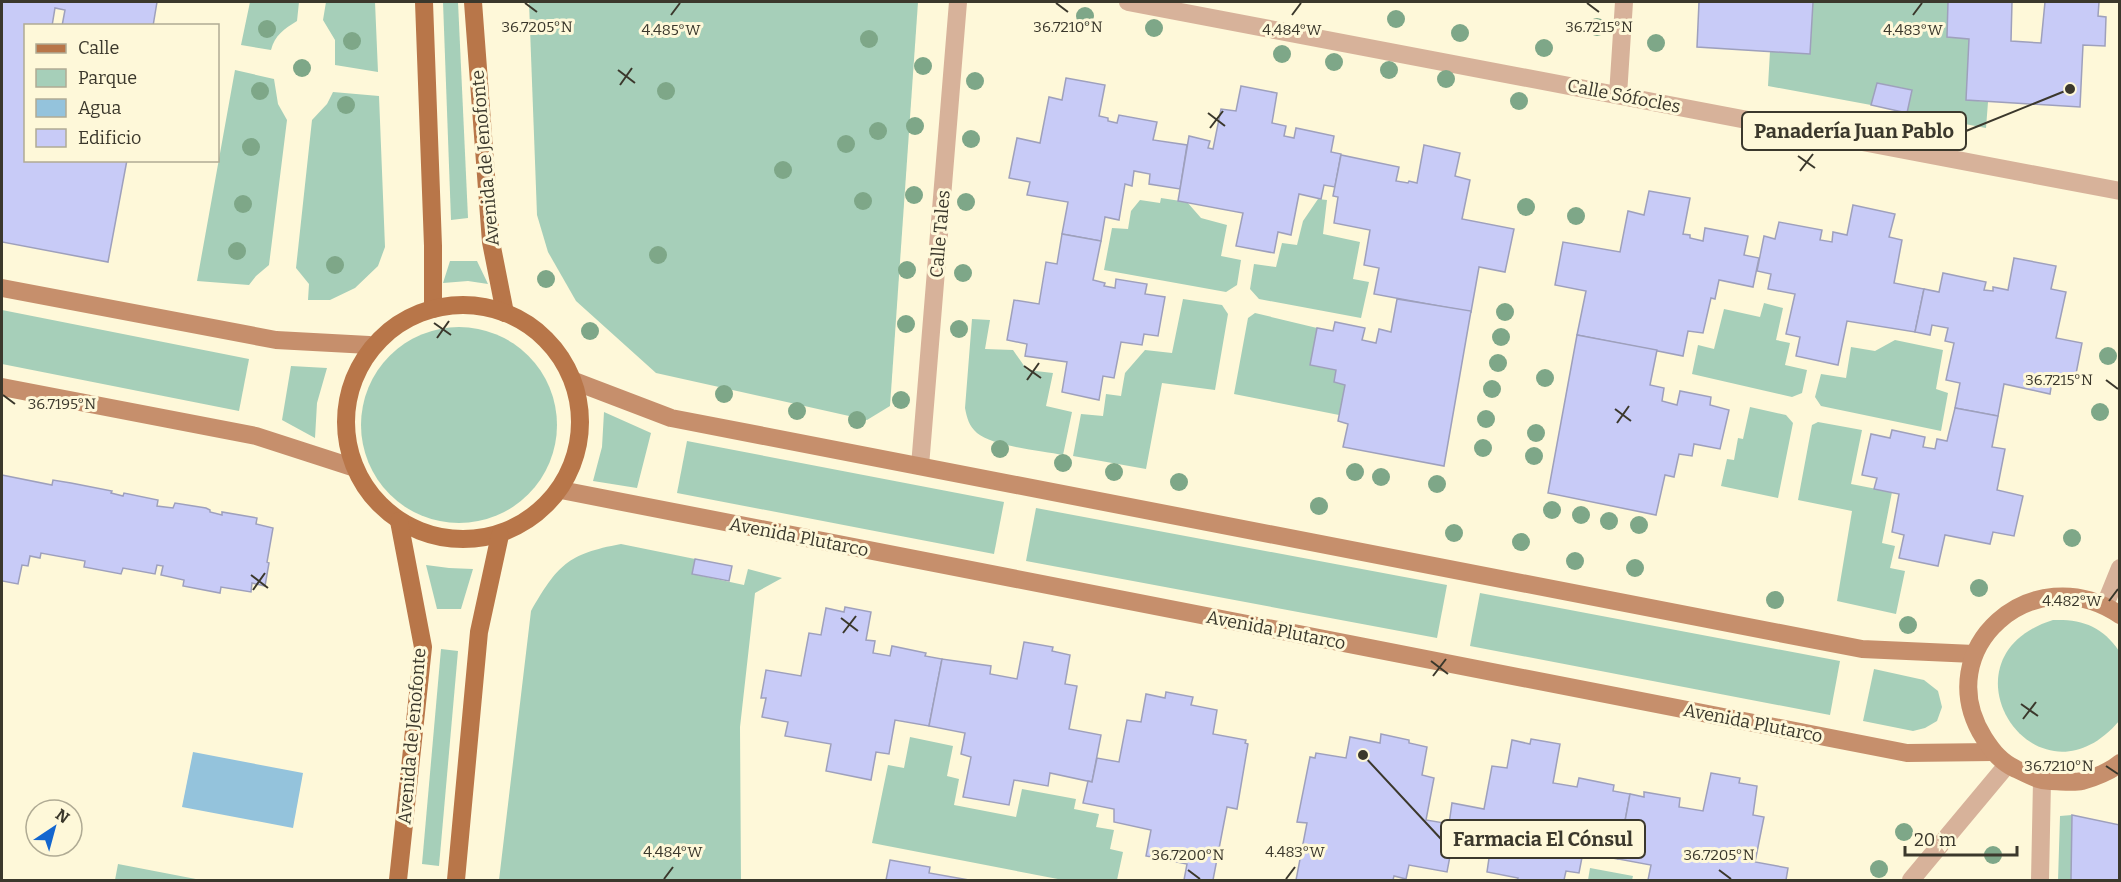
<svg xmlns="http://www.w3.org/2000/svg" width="2121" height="882" font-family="Bitter,serif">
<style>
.green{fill:#a6cfb9}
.water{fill:#94c3dc}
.building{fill:#c8cbf7;stroke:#9ea0bc;stroke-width:1.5}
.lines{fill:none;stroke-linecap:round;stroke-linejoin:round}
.street{stroke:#d7b29a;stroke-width:18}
.secondary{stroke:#c68f6c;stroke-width:18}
.primary{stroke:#b87649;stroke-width:18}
.tree{fill:#7ea788}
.ticks{fill:none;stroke:#3b382c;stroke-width:2}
.labels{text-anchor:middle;stroke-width:6;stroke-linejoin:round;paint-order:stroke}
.street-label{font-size:18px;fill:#3b382c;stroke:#fef8d9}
.ticks-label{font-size:15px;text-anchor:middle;fill:#3b382c;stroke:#fef8d9;stroke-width:6;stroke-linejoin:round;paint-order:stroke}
.leader{fill:none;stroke:#3b382c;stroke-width:2}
.callout-dot{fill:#3b382c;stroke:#fef8d9;stroke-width:2}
.callout{fill:#fef8d9;stroke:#3b382c;stroke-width:2}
.callout-label{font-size:20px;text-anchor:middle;font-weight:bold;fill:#3b382c}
</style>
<rect width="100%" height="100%" fill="#fef8d9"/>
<g class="green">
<path d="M250,2H299L297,21C284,29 275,35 271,50L241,45Z"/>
<path d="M326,2H375L378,72L335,65V40L323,20Z"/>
<path d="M443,2H458L468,218L451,220Z"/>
<path d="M529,2H918L890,406L867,420L656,373L576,301L548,252L537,215Z"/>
<path d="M1813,2H1948L1947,37L1969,39L1967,100L1988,102L1986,128L1907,113L1912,90L1877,83L1871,105L1768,86L1770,51L1810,54Z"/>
<path d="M235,70L274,79L278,104L287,120L269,265L256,276L249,285L197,281Z"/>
<path d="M333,92L379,96L385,247L378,266L355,288L330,300H308L309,284L296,268L312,120L327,104Z"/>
<path d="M1161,198L1187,202L1201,218L1227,225L1221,256L1241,260L1237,285L1226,292L1104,270L1112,228L1128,229L1131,211L1140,200L1160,203Z"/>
<path d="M1318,199L1327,200L1323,234L1360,242L1353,279L1369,282L1361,318L1259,299L1250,289L1254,264L1276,267L1282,243L1297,245L1303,221Z"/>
<path d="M450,261H477L488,284L468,281L443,283Z"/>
<path d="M1183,299L1222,305L1228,314L1215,390L1162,383L1146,469L1073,456L1081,414L1103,416L1106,394L1121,396L1125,373L1145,350L1172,353Z"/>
<path d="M1764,303L1783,308L1776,340L1790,343L1785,365L1807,370L1802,393L1792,397L1692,374L1698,345L1714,349L1724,309L1760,317Z"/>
<path d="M2,310L249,359L239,411L2,364Z"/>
<path d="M1255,313L1317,328L1310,365L1336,370L1334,382L1345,385L1339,415L1234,394L1248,318Z"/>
<path d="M972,319L990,320L985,349L1013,350L1027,370L1053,373L1046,406L1072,412L1063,455C1042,451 992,446 977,433C969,426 967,418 965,408Z"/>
<circle cx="459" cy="425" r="98"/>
<path d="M1895,340L1943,350L1936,389L1948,393L1941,431L1821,406L1815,397L1821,374L1846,378L1851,347L1875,351Z"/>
<path d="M291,366L327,368L317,403L315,438L282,420Z"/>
<path d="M1750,407L1786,415L1793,423L1778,498L1721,486L1727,459L1734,460L1738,438L1743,439Z"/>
<path d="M604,412L651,433L637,488L593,481L602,447Z"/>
<path d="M1818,422L1862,430L1851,484L1892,492L1882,543L1895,546L1890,568L1905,571L1896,614L1837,601L1852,511L1798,500L1812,425Z"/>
<path d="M687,441L1004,502L994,554L677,493Z"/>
<path d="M1036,508L1447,585L1437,638L1026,561Z"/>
<path d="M621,544L695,559L693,574L744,585L748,569L782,578L755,593L740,727L741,880H499L531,611C558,565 567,554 621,544Z"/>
<path d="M426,565L449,568L473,569L461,609H437Z"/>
<path d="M1480,593L1840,661L1830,715L1470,646Z"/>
<path d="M2053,620C2082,619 2102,626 2119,651V721C2036,818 1932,658 2053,620Z"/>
<path d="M441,649L458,651L439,866L422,864Z"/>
<path d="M1874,669L1924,680L1938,691L1942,707L1937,721L1925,728L1913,731L1863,721Z"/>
<path d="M910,737L953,746L947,776L959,779L954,805L1016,817L1022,789L1076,799L1074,809L1099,814L1096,827L1114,830L1110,849L1123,852L1117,880H1063L872,843L888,765L904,768Z"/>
<path d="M2072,815L2071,880H2058L2060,816Z"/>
<path d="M118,864L201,880H115Z"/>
<path d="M1590,868L1633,876L1632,880H1588Z"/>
</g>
<path class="water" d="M193,752L303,773L293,828L182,807Z"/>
<g class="building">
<path d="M2,2H157L153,26H62L65,10L55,8L52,26H26V160H127L108,262L2,242Z"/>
<path d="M1699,2H1813L1810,54L1697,47Z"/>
<path d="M1948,2H2012L2011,41L2041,43L2045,2H2099L2098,16L2106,17L2105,46L2083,45L2080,107L1966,100L1969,39L1947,37Z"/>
<path d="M1066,78L1105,85L1099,116L1108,118V121L1117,123L1119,115L1157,122L1153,140L1187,145L1180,189L1149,184L1150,174L1134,171L1132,186L1125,184L1119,220L1105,217L1101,241L1062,234L1068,202L1027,195L1030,182L1009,178L1017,138L1040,143L1049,97L1062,100Z"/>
<path d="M1877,83L1912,90L1907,113L1871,105Z"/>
<path d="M1241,86L1277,93L1272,123L1286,126L1284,136L1294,138L1296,128L1334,136L1331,152L1341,154L1335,187L1324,185L1321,199L1299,194L1291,235L1278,232L1274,253L1236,246L1243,213L1178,201L1189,136L1210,141L1208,148L1213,149L1221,109L1236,111Z"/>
<path d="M1424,145L1460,153L1455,176L1470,180L1462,219L1514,229L1505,272L1479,267L1471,312L1374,294L1379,268L1364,265L1370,230L1334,223L1338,197L1333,196L1341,155L1399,167L1396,181L1408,183L1409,181L1417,183Z"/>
<path d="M1649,191L1690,198L1683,234L1690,235V238L1703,241L1705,228L1748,236L1744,255L1759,258L1753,287L1719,280L1715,299L1711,298L1703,333L1688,331L1683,356L1577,335L1586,291L1555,285L1563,242L1620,252L1628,211L1644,215Z"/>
<path d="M1853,205L1895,214L1889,237L1902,240L1894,283L1924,289L1915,332L1847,321L1838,365L1796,356L1800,337L1786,334L1795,294L1768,289L1771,274L1757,271L1764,236L1775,239L1779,222L1822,230L1820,240L1832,242L1833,232L1847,235Z"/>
<path d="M1062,234L1101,241L1093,280L1105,283L1104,286L1115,288L1116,279L1147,284L1145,294L1165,297L1158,336L1144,334L1142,345L1121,342L1114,378L1103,376L1099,400L1062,392L1067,362L1025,356L1027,344L1007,340L1014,300L1039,304L1046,262L1057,264Z"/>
<path d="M2014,258L2056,266L2051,289L2066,292L2056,338L2082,343L2074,384L2070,383L2069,386L2052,382L2050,394L2004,384L1998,416L1955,408L1960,383L1946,380L1954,343L1945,341L1948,328L1932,325L1930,335L1915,332L1924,289L1939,292L1943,273L1986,282L1984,290L1993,291V287L2008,290Z"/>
<path d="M1397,299L1471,311L1444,466L1343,447L1348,424L1338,421L1345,385L1334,382L1336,370L1310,365L1317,328L1333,331L1335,322L1365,328L1362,340L1376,343L1379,329L1391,332Z"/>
<path d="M1577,335L1657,350L1650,385L1664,388L1662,401L1677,405L1680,391L1711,397L1710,405L1729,410L1720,449L1694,444L1692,456L1679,454L1674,477L1665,475L1656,515L1548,493Z"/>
<path d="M1955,408L1998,416L1992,447L2005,449L1997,490L2023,496L2014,536L1993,532L1990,544L1945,535L1938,566L1899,558L1904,535L1892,532L1899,494L1874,489L1877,478L1862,475L1871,434L1890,438L1892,430L1925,437L1923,447L1935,449L1937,439L1947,441Z"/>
<path d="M2,475L52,485L53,480L71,483L112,491L111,493L123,496L124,493L158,500L157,506L173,508L175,503L206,508L210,510V512L222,515V512L257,518L256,524L273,528L267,562L269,563L265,586L252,583L251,592L221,587L220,593L183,586L184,580L161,575L163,566L157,565L155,574L123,568L121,574L84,567L85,561L41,553L40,558L30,556L28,566L22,565L18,584L2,581Z"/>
<path d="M695,559L732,566L729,581L692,574Z"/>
<path d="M845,607L871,612L866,640L875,641L873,653L890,656L892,646L926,653L925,656L942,659L929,726L895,720L889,754L876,752L871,780L826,771L831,744L785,736L788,722L762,717L766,698H761L766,670L801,676L809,633L821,635L826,608L844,612Z"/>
<path d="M1024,642L1053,647L1052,651L1070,655L1065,684L1077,686L1069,729L1101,735L1092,782L1050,773L1048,786L1014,780L1009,805L963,797L971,757L961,754L965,733L929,726L942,659L991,666L990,674L1017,679Z"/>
<path d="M1166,692L1193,697L1191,705L1217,710L1213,734L1246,740L1245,743L1248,744L1237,809L1227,807L1213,880H1184L1187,864L1146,856L1151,830L1114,822V809L1083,803L1088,781L1092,782L1097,758L1119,762L1127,720L1141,722L1146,694L1165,698Z"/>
<path d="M1381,734L1409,740V743L1427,747L1422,775L1434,778L1426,820L1456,825L1447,872L1409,865L1406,879L1394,876L1393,880H1296L1307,823L1297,822L1310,757L1315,758L1316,753L1346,758L1350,737L1380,743Z"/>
<path d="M1531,739L1560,744L1553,783L1577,787L1579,778L1614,785L1613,791L1630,794L1618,859L1583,852L1579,873L1566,871L1564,880H1517L1518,878L1487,872L1489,858L1451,851L1456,825L1449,824L1452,803L1484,809L1492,766L1507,768L1512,740L1530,744Z"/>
<path d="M1711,773L1740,778L1739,783L1757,786L1753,815L1764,817L1755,862L1788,868L1786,880H1648L1651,865L1618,859L1630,794L1644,797V792L1680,798L1679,807L1703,811Z"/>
<path d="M2072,815L2120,825V880H2071Z"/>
<path d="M890,860L930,867L929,873L969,880H886Z"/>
</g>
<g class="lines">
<g class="street">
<path d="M1128,2L2120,191"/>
<path d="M1618,95L1624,2"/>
<path d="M920,466L958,2"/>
<path d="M2105,605L2120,568"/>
<path d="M1911,880L2007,765"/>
<path d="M2040,880L2042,781"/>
</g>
<g class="secondary">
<path d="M2,288L276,340L369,345"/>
<path d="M574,381L671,418L1862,649L1974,654"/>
<path d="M2,387L256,436L355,468"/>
<path d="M561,490L1907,753L1993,752"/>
<path d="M2120,615C2033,556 1928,649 1984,738C1993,752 2001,762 2016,769C2028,774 2038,781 2050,781C2060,781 2073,783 2082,781C2094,778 2111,771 2120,763"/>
</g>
<g class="primary">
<path d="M424,2L433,246V309"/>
<path d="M473,2L491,242L505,313"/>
<circle cx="463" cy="422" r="117"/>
<path d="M398,880L423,647L399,521"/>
<path d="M456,880L479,632L500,535"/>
</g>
</g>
<g class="tree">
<circle cx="1085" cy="16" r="9"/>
<circle cx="1396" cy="19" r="9"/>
<circle cx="1597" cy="27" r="9"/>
<circle cx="1154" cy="28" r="9"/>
<circle cx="267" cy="29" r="9"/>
<circle cx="1460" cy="33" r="9"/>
<circle cx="869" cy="39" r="9"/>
<circle cx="352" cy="41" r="9"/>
<circle cx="1656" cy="43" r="9"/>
<circle cx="1544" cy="48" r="9"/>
<circle cx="1282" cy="54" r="9"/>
<circle cx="1334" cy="62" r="9"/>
<circle cx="923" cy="66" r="9"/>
<circle cx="302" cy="68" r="9"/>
<circle cx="1389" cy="70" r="9"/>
<circle cx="1446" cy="79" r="9"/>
<circle cx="975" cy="81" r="9"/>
<circle cx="260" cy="91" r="9"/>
<circle cx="666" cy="91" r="9"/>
<circle cx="1519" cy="101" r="9"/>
<circle cx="346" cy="105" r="9"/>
<circle cx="915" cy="126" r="9"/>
<circle cx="878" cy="131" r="9"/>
<circle cx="971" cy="139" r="9"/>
<circle cx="846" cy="144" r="9"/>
<circle cx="251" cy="147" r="9"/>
<circle cx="783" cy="170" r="9"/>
<circle cx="914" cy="195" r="9"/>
<circle cx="863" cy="201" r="9"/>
<circle cx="966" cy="202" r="9"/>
<circle cx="243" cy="204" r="9"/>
<circle cx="1526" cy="207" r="9"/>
<circle cx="1576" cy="216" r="9"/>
<circle cx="237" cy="251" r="9"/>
<circle cx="658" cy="255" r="9"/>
<circle cx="335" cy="265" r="9"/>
<circle cx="907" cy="270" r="9"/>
<circle cx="963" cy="273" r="9"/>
<circle cx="546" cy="279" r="9"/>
<circle cx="1505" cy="312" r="9"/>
<circle cx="906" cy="324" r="9"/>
<circle cx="959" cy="329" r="9"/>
<circle cx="590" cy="331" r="9"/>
<circle cx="1501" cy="337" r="9"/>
<circle cx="2108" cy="356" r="9"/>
<circle cx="1498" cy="363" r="9"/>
<circle cx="1545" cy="378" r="9"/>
<circle cx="1492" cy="389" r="9"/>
<circle cx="724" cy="394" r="9"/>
<circle cx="901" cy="400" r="9"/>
<circle cx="797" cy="411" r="9"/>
<circle cx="2100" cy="412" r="9"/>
<circle cx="1486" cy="419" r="9"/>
<circle cx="857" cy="420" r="9"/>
<circle cx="1536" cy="433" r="9"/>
<circle cx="1483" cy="448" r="9"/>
<circle cx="1000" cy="449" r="9"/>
<circle cx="1534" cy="456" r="9"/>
<circle cx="1063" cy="463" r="9"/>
<circle cx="1114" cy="472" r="9"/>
<circle cx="1355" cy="472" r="9"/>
<circle cx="1381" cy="477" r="9"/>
<circle cx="1179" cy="482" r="9"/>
<circle cx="1437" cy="484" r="9"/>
<circle cx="1319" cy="506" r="9"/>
<circle cx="1552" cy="510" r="9"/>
<circle cx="1581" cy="515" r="9"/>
<circle cx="1609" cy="521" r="9"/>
<circle cx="1639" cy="525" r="9"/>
<circle cx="1454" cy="533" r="9"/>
<circle cx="2072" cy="538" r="9"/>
<circle cx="1521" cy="542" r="9"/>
<circle cx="1575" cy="561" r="9"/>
<circle cx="1635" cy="568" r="9"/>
<circle cx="1979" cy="588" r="9"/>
<circle cx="1775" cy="600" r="9"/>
<circle cx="1908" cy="625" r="9"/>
<circle cx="1904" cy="832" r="9"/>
<circle cx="1993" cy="855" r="9"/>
<circle cx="1879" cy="869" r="9"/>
</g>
<path class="ticks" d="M525,3L537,12M1056,3L1068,12M1587,3L1599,12M671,15L680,3M1292,15L1301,3M1913,15L1922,3M618,70L635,83M620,85L632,68M1208,113L1225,126M1210,128L1223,111M1798,156L1815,168M1800,171L1813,154M434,323L451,335M437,338L449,321M1024,366L1041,378M1027,380L1039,363M2106,380L2118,389M3,395L15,404M1615,409L1631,421M1617,423L1629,406M251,575L268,588M253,590L265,573M2109,601L2118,589M841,618L858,631M843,633L856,616M1431,661L1448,674M1433,676L1446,659M2021,704L2038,716M2023,719L2036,702M2106,766L2118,774M1188,870L1200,879M1719,870L1731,879M664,879L673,867M1286,879L1295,867"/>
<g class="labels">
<g class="street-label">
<text transform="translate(1624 96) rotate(11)" y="6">Calle Sófocles</text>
<text transform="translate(485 158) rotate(-95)" y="6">Avenida de Jenofonte</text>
<text transform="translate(940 234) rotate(-85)" y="6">Calle Tales</text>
<text transform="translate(799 537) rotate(11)" y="6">Avenida Plutarco</text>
<text transform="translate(1276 630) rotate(11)" y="6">Avenida Plutarco</text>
<text transform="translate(1753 723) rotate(11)" y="6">Avenida Plutarco</text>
<text transform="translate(412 736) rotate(-85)" y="6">Avenida de Jenofonte</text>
</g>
</g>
<g class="ticks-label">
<text x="537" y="32">36.7205°N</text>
<text x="1068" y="32">36.7210°N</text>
<text x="1599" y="32">36.7215°N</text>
<text x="1913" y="35">4.483°W</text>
<text x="671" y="35">4.485°W</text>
<text x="1292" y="35">4.484°W</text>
<text x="2059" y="385">36.7215°N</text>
<text x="62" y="409">36.7195°N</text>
<text x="2072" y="606">4.482°W</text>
<text x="2059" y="771">36.7210°N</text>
<text x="673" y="857">4.484°W</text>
<text x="1295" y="857">4.483°W</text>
<text x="1188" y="860">36.7200°N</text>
<text x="1719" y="860">36.7205°N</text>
</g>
<path class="leader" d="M2070 89L1966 131M1363 755L1441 839"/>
<g class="callout-dot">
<circle cx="2070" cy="89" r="6"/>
<circle cx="1363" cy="755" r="6"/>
</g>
<g class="callout">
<rect x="1742" y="112" width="224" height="38" rx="6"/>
<rect x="1441" y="820" width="204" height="38" rx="6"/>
</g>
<g class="callout-label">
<text x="1854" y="138">Panadería Juan Pablo</text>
<text x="1543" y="846">Farmacia El Cónsul</text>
</g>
<rect width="2121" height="882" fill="none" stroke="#3b382c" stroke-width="6"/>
<rect x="24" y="24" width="195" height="138" fill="#fef8d9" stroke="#b0ab94" stroke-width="1.5"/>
<rect x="36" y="44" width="30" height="9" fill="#b87649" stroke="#b0ab94" stroke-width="1.5"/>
<text x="78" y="54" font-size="18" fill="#3b382c">Calle</text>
<rect x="36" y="69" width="30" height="18" fill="#a6cfb9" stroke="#b0ab94" stroke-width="1.5"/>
<text x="78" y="84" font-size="18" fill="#3b382c">Parque</text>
<rect x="36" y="99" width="30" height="18" fill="#94c3dc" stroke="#b0ab94" stroke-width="1.5"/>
<text x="78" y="114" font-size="18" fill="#3b382c">Agua</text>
<rect x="36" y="129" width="30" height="18" fill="#c8cbf7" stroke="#b0ab94" stroke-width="1.5"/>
<text x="78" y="144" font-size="18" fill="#3b382c">Edificio</text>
<g transform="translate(54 828) rotate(36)"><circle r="28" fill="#fef8d9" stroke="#b0ab94" stroke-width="1.5"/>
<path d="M0-4.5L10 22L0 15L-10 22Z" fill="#1366cf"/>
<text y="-9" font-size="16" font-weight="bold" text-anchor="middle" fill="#3b382c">N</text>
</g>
<path d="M1905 846v9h112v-9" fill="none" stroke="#3b382c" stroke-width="3"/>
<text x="1914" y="846" font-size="18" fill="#3b382c" stroke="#fef8d9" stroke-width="4.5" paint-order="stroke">20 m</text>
</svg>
